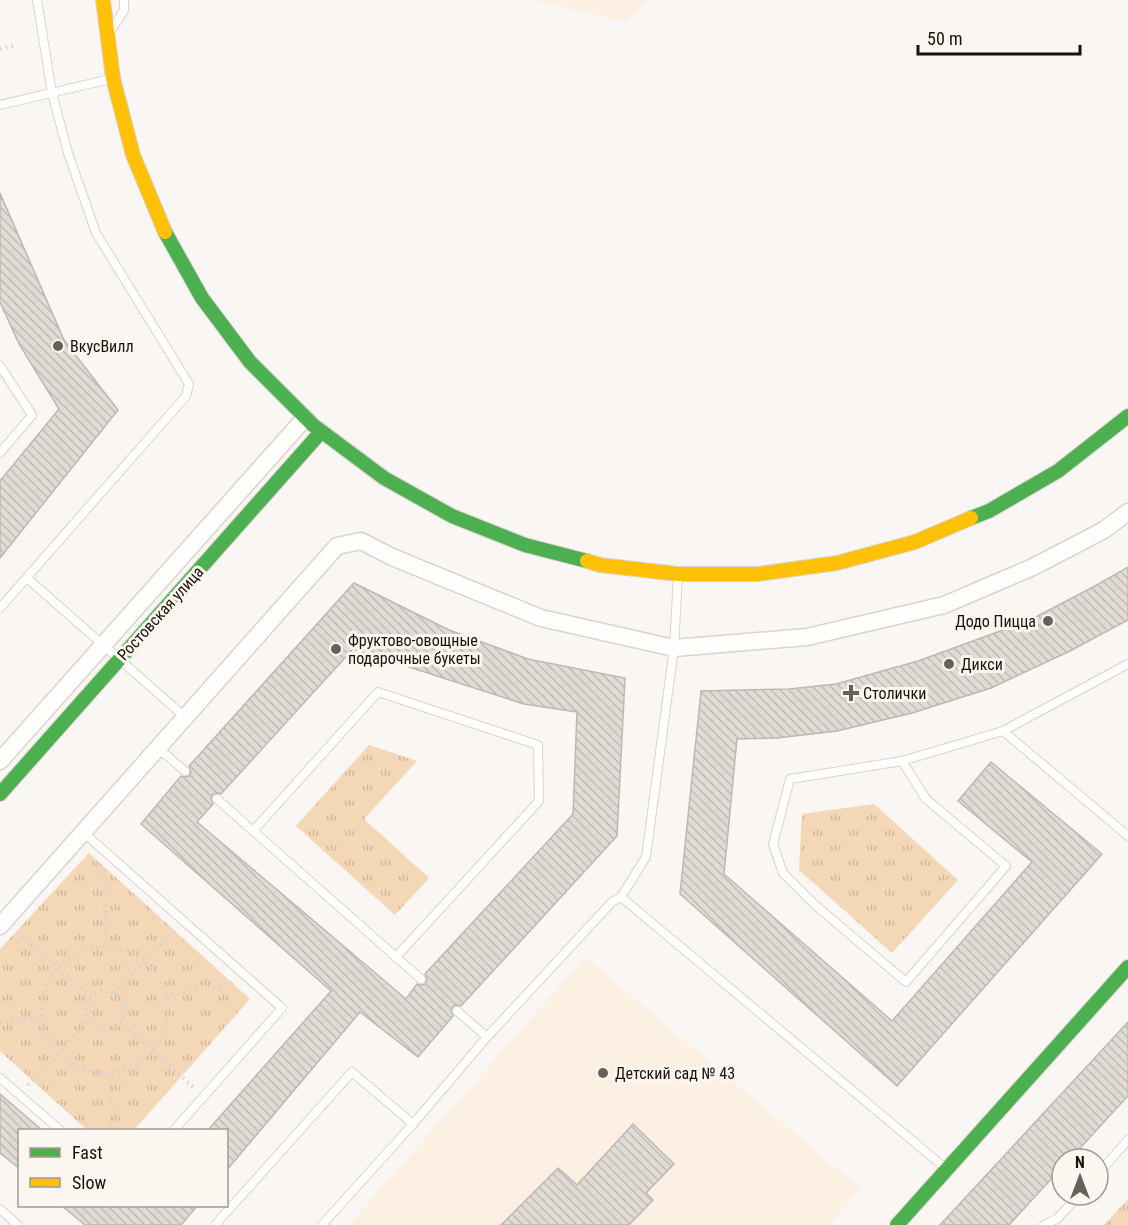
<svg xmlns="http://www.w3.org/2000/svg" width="1128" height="1225" font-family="'Roboto Condensed',sans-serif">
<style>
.built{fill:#fcf0e3}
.park{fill:url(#park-tufts)}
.building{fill:url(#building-back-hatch);stroke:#beb8b2;stroke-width:1.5;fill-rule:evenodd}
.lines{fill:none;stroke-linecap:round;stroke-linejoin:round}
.lane-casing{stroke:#dad4cd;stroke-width:10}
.street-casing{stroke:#dad4cd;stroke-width:19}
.fast-casing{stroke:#dad4cd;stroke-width:16}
.slow-casing{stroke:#dad4cd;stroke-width:16}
.path{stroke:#d4d3d2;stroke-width:4;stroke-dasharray:1.5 4.5;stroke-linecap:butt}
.lane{stroke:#fefefd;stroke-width:8}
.street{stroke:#fefefd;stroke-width:16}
.fast{stroke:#4caf50;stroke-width:14}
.slow{stroke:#ffc107;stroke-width:14}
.poi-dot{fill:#68615a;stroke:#fcf6f0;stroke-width:2}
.labels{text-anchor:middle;stroke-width:6;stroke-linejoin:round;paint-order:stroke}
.poi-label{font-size:16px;fill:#1a1107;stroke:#fcf6f0;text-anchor:start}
.street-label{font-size:16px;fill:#1a1107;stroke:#fcf6f0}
</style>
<defs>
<pattern id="park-tufts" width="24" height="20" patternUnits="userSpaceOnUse" patternTransform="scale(1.5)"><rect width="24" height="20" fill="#f4d7b6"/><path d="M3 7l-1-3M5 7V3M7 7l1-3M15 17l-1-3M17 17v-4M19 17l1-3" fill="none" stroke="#d1b89b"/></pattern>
<pattern id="building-back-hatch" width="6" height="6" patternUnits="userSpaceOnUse" patternTransform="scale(1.5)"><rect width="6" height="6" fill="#e1dbd5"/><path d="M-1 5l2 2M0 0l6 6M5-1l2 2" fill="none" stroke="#c0bbb5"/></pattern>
</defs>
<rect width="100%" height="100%" fill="#f9f6f3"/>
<g class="built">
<path d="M531,0H646L627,22Z"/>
<path d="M585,957L861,1189L829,1225H349Z"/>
</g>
<g class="park">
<path d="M369,745L417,761L364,819L429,878L395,915L296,826Z"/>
<path d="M874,804L958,880L892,953L799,870L802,814Z"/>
<path d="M89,853L250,999L134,1130H87L0,1051V949Z"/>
<path d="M1128,1199V1225H1104Z"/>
</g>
<g class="building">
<path d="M0,193L64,340L118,410L0,558V481L59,409L19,344L0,302Z"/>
<path d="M1128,567V620L1070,651L991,688L912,713L837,731L777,738L737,739L724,874L892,1021L1032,862L958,801L991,762L1102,854L897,1086L680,894L701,691L789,689L836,684L918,661L1028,621L1095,586Z"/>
<path d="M354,583L449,630L528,659L625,678L617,836L461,1006L458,1005L453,1006L451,1010L453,1016L418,1057L360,1012L226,1171V1131H207L331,991L141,824L181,776L184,777L189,776L191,772L189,766ZM353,649L524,704L577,712L573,814L425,974L427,980L425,984L422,985L417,984L406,999L197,822L213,804L211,798L213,794L218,793L221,794Z"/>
<path d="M1128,1022V1096L1070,1159H1062V1167L1009,1225H940Z"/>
<path d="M0,1094L43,1131H20V1169L0,1153Z"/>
<path d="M633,1124L674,1164L646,1193L653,1200L629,1225H501L558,1168L577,1185Z"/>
<path d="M62,1206H197L181,1225H85Z"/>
</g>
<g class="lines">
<defs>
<g id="lane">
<path d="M112,29L124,10V0"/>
<path d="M0,105L110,79"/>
<path d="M0,366L32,415L0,453"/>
<path d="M27,578L185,717"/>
<path d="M0,608L186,396L189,384L96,233L68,153L52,93L37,0"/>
<path d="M1003,731L1128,836"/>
<path d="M158,748L185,771"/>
<path d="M902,761L926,799L1006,866L906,982L814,904L783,873L773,844L790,779L902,761L1003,731L1128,664"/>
<path d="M217,799L421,979"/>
<path d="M253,831L378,692L538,745L539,801L396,957"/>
<path d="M83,832L282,1008L174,1130"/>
<path d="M621,897L944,1167"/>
<path d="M457,1011L487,1037"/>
<path d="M0,1078L60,1130"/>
<path d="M1098,1174L1128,1140"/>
<path d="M0,1209L18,1225"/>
<path d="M215,1225L352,1072L413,1124"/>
<path d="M322,1225L413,1124L487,1037L612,902L621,897L646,857L674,648L678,575"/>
<path d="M1044,1225L1057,1219L1079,1195"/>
</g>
<g id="street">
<path d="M0,761L305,418"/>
<path d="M0,926L337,546L361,541L392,557L541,618L674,648L807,637L944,605L1033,567L1104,530L1128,512"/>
</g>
<g id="fast">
<path d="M165,232L202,298L250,362L313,425L384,478L452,516L525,545L587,561"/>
<path d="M971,518L989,511L1058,471L1128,416"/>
<path d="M0,794L321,432"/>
<path d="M897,1225L1128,967"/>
</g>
<g id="slow">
<path d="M103,0L113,78L133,155L165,232"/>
<path d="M587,561L600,565L678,574H758L837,563L915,542L971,518"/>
</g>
</defs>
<use href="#lane" class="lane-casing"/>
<use href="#street" class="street-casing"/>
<use href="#fast" class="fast-casing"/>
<use href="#slow" class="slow-casing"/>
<g class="path">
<path d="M0,49L17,45"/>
<path d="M104,869L107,947"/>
<path d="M17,933L91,997"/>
<circle cx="105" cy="1010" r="63"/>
<circle cx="105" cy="1010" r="19"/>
<path d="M115,993L175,930"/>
<path d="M166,995L234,983"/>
<path d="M120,1022L193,1087"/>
<path d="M0,1023L42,1016"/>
<path d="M111,1073L112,1130"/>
<path d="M28,1085L89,1020"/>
</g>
<use href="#lane" class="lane"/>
<use href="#street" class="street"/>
<use href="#fast" class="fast"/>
<use href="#slow" class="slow"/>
</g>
<g class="poi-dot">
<circle cx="58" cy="346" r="6"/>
<circle cx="1048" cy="621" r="6"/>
<circle cx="336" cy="649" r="6"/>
<circle cx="949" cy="664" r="6"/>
<path d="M848 684h6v6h6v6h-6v6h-6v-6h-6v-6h6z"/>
<circle cx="603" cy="1073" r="6"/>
</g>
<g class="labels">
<g class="poi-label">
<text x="70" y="352">ВкусВилл</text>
<text x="1036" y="627" text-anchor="end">Додо Пицца</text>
<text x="348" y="646">Фруктово-овощные<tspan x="348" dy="18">подарочные букеты</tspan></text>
<text x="961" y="670">Дикси</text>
<text x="863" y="699">Столички</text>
<text x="615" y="1079">Детский сад № 43</text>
</g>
<g class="street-label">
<text transform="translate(160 613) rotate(-48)" y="6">Ростовская улица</text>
</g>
</g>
<rect x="18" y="1129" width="210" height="78" fill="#fcf6f0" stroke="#a29a93" stroke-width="1.5"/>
<rect x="30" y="1148" width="30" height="9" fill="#4caf50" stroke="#a29a93" stroke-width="1.5"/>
<text x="72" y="1159" font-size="18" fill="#1a1107">Fast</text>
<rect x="30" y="1178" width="30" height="9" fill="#ffc107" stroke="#a29a93" stroke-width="1.5"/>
<text x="72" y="1189" font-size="18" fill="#1a1107">Slow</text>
<g transform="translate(1080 1177)"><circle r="28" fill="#fcf6f0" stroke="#a29a93" stroke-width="1.5"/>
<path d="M0-4.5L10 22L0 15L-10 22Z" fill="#68615a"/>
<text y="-9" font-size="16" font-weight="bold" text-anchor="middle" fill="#1a1107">N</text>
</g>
<path d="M918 45v9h162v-9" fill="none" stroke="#1a1107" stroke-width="3"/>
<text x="927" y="45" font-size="18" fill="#1a1107" stroke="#fcf6f0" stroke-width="4.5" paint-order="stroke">50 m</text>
</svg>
